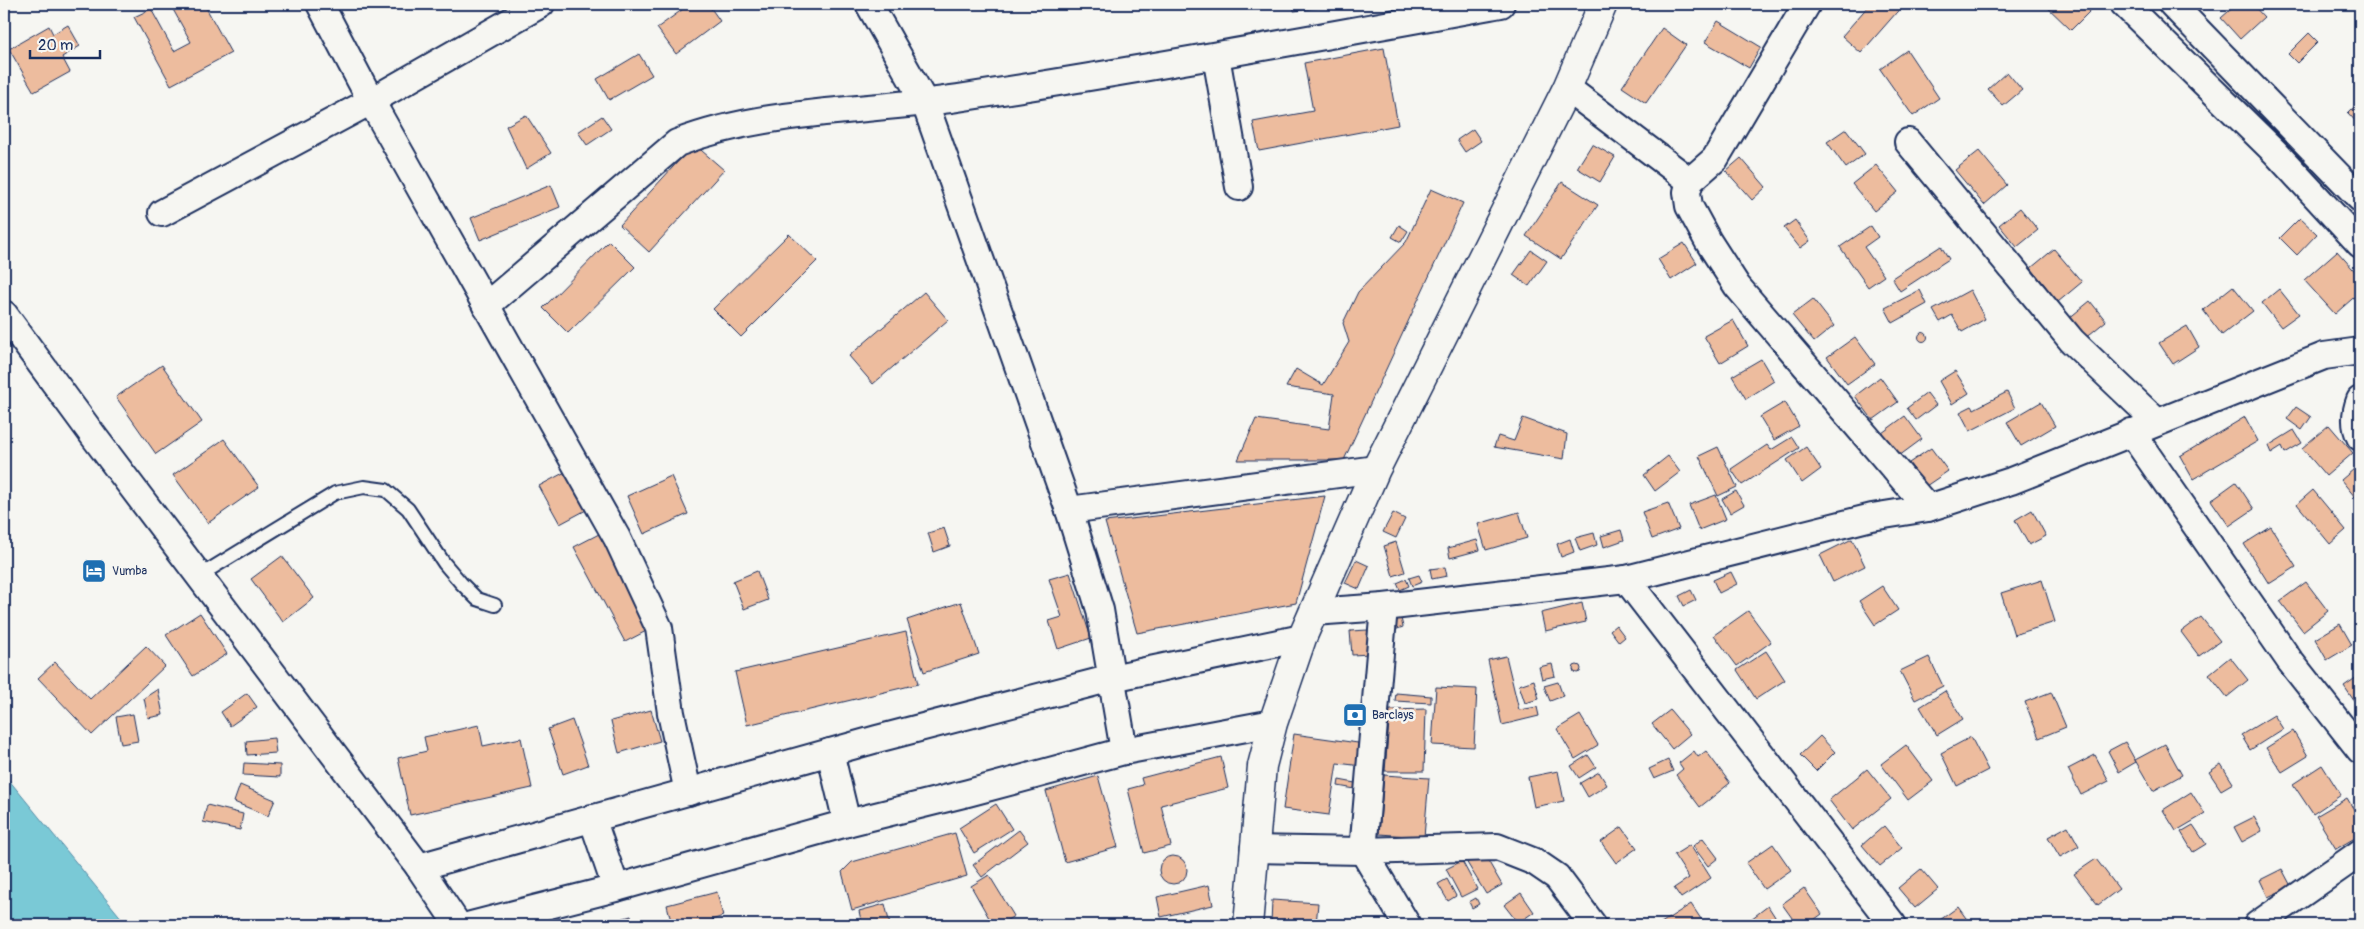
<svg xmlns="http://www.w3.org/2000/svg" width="2364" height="929" font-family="Pangolin,sans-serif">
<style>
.water{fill:#7ac9d6;stroke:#548ba6}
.building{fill:#edbc9e;stroke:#1b2f5e}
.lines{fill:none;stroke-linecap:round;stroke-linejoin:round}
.lane-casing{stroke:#1b2f5e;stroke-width:16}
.street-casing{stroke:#1b2f5e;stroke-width:30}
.secondary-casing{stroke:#1b2f5e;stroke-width:31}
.lane{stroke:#f6f6f2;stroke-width:12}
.street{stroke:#f6f6f2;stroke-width:26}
.secondary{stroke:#f6f6f2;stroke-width:28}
.labels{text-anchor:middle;stroke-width:5;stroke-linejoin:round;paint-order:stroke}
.poi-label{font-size:12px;fill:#1b2f5e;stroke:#f6f6f2;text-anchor:start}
</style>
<rect width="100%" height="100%" fill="#f6f6f2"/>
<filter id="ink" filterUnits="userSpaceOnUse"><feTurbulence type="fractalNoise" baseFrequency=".02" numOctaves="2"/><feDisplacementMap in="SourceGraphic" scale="10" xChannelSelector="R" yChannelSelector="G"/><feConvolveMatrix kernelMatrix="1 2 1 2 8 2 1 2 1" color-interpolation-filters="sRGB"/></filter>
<g filter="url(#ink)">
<path class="water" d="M4,774L127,925H4Z"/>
<g class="building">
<path d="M170,4H204L231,53L171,85L134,17L151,9L174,51L191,42Z"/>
<path d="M690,4H708L720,21L676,54L657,28Z"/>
<path d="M1293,4H1344L1294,11Z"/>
<path d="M1685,4H1698L1695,10Z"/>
<path d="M1870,4H1904L1861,53L1842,36Z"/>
<path d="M2044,4H2097L2071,30Z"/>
<path d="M2237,4H2252L2264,17L2240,39L2221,18Z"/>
<path d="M1718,21L1761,47L1749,68L1705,42Z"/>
<path d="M68,25L80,46L62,57L70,72L34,92L9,49L49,26L53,34Z"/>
<path d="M1662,28L1686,45L1646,103L1622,87Z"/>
<path d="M2309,33L2318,42L2297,63L2288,54Z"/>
<path d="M1384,48L1398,125L1259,151L1253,122L1313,111L1304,63Z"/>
<path d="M1907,50L1939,98L1913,116L1880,69Z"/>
<path d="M639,54L652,75L609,100L597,79Z"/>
<path d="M2007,72L2022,90L2003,106L1988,89Z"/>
<path d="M2360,101V126L2348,113Z"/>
<path d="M526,115L551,153L526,169L506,126Z"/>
<path d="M602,116L611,129L587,145L578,132Z"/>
<path d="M1473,129L1481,141L1465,152L1457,140Z"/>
<path d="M1846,129L1865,154L1846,168L1827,142Z"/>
<path d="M694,144L724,170L649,252L620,225Z"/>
<path d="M1592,144L1615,157L1600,182L1577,168Z"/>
<path d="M1979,151L2007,185L1984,205L1955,170Z"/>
<path d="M1741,158L1766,187L1752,200L1726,171Z"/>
<path d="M1876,165L1898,192L1874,211L1852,184Z"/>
<path d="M1562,182L1598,205L1561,259L1526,236Z"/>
<path d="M551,185L560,207L480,240L471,218Z"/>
<path d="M1431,189L1463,203L1344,460H1238L1256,419L1329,429L1334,394L1286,387L1296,369L1323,385L1349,342L1343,323L1358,292L1406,242Z"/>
<path d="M2020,208L2038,230L2017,247L1999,225Z"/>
<path d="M2300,218L2317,234L2297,255L2280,238Z"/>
<path d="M1795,220L1810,241L1800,248L1784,228Z"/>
<path d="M1399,225L1408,231L1401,242L1392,237Z"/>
<path d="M1871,226L1878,237L1864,247L1884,276L1868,287L1840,247Z"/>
<path d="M789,234L817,261L741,337L713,309Z"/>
<path d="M609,241L635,267L568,333L543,308Z"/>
<path d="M1684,243L1697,263L1671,280L1658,259Z"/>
<path d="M1941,246L1949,259L1900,291L1892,278Z"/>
<path d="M2054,249L2082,282L2058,302L2031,268Z"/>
<path d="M1531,250L1547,261L1529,286L1513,275Z"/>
<path d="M2337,251L2360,277V292L2335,314L2304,280Z"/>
<path d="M2233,286L2253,311L2222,335L2203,310Z"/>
<path d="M2279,289L2299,314L2281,327L2262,303Z"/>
<path d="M1920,290L1927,304L1893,323L1885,308Z"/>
<path d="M1970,290L1985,319L1962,332L1952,315L1940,322L1933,310Z"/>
<path d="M924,292L948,320L873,384L849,356Z"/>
<path d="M1813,299L1834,326L1814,342L1792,315Z"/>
<path d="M2090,301L2106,321L2084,339L2068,319Z"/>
<path d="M1733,320L1748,346L1720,363L1704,336Z"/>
<path d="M2187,326L2199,347L2173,364L2159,343Z"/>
<circle cx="1923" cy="337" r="4.5"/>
<path d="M1855,337L1875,364L1847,384L1827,357Z"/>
<path d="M1761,359L1774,381L1746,399L1732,376Z"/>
<path d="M162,365L202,422L156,454L116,397Z"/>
<path d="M1955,371L1969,393L1952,404L1939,381Z"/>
<path d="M1880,377L1898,402L1873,420L1855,396Z"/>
<path d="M2007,392L2015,408L1970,431L1960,412L1972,406L1974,409Z"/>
<path d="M1927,393L1936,405L1916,420L1907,408Z"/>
<path d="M1785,402L1799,426L1774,440L1760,417Z"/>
<path d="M2041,402L2055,426L2021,446L2007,422Z"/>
<path d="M2296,407L2311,417L2302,430L2287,419Z"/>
<path d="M1905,416L1922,439L1899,456L1882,433Z"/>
<path d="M2245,417L2258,441L2193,479L2180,456Z"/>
<path d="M1523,418L1567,434L1564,459L1494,447L1498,436L1514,441Z"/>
<path d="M2329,425L2353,453L2326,476L2302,448Z"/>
<path d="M2294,430L2302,443L2285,453L2282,446L2271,453L2268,446Z"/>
<path d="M1792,437L1799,448L1742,485L1731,469L1767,445L1771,450Z"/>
<path d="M224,439L259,487L208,523L173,475Z"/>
<path d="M1718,447L1737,487L1718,496L1699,456Z"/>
<path d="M1806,447L1821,469L1802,483L1787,460Z"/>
<path d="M1931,448L1948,471L1926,486L1909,463Z"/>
<path d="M1668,456L1680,472L1655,491L1644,475Z"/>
<path d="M2360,464V503L2341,480Z"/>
<path d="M567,471L588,509L560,524L539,486Z"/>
<path d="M671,476L688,514L644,534L627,496Z"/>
<path d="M2236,482L2254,509L2229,526L2211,500Z"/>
<path d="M2313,490L2346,530L2330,544L2297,504Z"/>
<path d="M1736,491L1744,505L1730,513L1722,499Z"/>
<path d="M1716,495L1726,519L1699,530L1689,505Z"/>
<path d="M1325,496L1296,603L1137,633L1105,522Z"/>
<path d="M1668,503L1679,529L1652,539L1642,512Z"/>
<path d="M2032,510L2046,536L2029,545L2015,520Z"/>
<path d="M1519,512L1527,538L1486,550L1478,524Z"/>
<path d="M1393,513L1405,519L1396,538L1383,532Z"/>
<path d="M2271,527L2296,567L2269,584L2244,544Z"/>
<path d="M944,528L950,546L934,552L928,533Z"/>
<path d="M1621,530L1624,540L1604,547L1601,536Z"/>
<path d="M1594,533L1597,545L1580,551L1575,538Z"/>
<path d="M599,534L650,629L625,642L574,547Z"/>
<path d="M1570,539L1574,552L1561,557L1557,544Z"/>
<path d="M1852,539L1865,566L1833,582L1820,555Z"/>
<path d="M1477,540L1480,550L1450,558L1448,548Z"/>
<path d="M1396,542L1405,572L1393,576L1384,546Z"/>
<path d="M282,556L314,598L283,622L251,579Z"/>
<path d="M1356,560L1369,566L1359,589L1345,583Z"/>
<path d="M1445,567L1447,576L1432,579L1430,569Z"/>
<path d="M757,571L768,600L744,609L733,581Z"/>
<path d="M1731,572L1737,584L1719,593L1713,580Z"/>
<path d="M1070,573L1091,638L1058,649L1049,621L1062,617L1049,579Z"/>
<path d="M1419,575L1422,582L1412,586L1409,578Z"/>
<path d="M1406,579L1409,586L1400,590L1397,583Z"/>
<path d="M2042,580L2055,622L2014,635L2001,593Z"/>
<path d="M2306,582L2328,611L2303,631L2280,601Z"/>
<path d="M1882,586L1898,610L1875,625L1859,601Z"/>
<path d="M1691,590L1696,600L1684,606L1679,596Z"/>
<path d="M961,602L979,654L924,672L907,620Z"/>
<path d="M1582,603L1586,622L1545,631L1541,613Z"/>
<path d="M1748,611L1771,642L1737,666L1714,635Z"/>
<path d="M200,613L227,654L193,676L166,635Z"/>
<path d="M2201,617L2220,641L2199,656L2181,632Z"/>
<path d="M1401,618L1403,627L1389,632L1387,622Z"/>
<path d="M2340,624L2352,645L2327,660L2315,639Z"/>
<path d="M1616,625L1625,637L1619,642L1610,630Z"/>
<path d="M1368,630L1370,654L1352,655L1350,631Z"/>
<path d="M906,632L918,684L747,725L735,672Z"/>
<path d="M146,646L165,666L92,735L38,678L55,662L90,699Z"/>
<path d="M1766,651L1785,680L1756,699L1737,670Z"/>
<path d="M1506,656L1519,710L1537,707L1539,716L1502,725L1488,660Z"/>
<path d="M1929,657L1943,686L1915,700L1900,671Z"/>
<path d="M2230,657L2248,680L2227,697L2209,674Z"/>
<path d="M1552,664L1555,676L1542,679L1539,667Z"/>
<circle cx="1577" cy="669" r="4"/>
<path d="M2360,675V707L2359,708L2344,686Z"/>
<path d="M1534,680L1539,699L1525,703L1519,685Z"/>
<path d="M1558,682L1563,696L1550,701L1544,686Z"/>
<path d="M1436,687L1477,689L1474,747L1432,745Z"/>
<path d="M158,689L163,715L148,718L144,698Z"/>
<path d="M1945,691L1963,719L1937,735L1920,707Z"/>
<path d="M2051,692L2066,727L2039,738L2025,702Z"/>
<path d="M247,693L257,707L230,726L221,712Z"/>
<path d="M1396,693L1431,696V703L1395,701Z"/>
<path d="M1426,709L1424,771H1385L1390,710Z"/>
<path d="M651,710L660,741L619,753L611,721Z"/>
<path d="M1670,710L1690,734L1672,749L1652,724Z"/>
<path d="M133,714L138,741L121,744L116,717Z"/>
<path d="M1580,715L1598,745L1575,759L1557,729Z"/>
<path d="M2274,715L2283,729L2250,750L2241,735Z"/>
<path d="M572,720L588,765L563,774L548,729Z"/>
<path d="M479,725L483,746L521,738L532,788L410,815L398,758L427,751L424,737Z"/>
<path d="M2293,731L2308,756L2282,772L2266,748Z"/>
<path d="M1294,734L1365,744L1362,766L1337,763L1329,815L1283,809Z"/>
<path d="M1820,736L1835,752L1816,771L1800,755Z"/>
<path d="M1971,737L1988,770L1957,786L1941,753Z"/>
<path d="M274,738L276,753L247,755L246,741Z"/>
<path d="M2125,742L2136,762L2119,772L2108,751Z"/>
<path d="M2165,744L2182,775L2153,791L2135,760Z"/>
<path d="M1906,745L1933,781L1908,800L1881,764Z"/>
<path d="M1694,751L1698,757L1706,751L1730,783L1700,807L1676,775L1683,769L1679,763Z"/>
<path d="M1588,755L1596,767L1579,778L1571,766Z"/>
<path d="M2095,755L2109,781L2081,795L2068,769Z"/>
<path d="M1221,757L1228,788L1161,805L1171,846L1144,853L1128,789L1143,785L1141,778Z"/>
<path d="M1668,760L1673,771L1654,779L1649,769Z"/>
<path d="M244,763L280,765V777L243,775Z"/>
<path d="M2221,764L2233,783L2221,790L2209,772Z"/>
<path d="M2322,765L2341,795L2313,814L2293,784Z"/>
<path d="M1867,769L1891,799L1852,830L1829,800Z"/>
<path d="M1558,771L1564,801L1534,807L1528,777Z"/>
<path d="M1599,772L1607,785L1588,797L1580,783Z"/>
<path d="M1384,775L1429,778L1424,837L1379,834Z"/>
<path d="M1098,776L1118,847L1065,862L1046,791Z"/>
<path d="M1339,780L1355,783V789L1338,786Z"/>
<path d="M240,785L275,800L268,816L234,802Z"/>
<path d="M2191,792L2205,814L2176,831L2163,810Z"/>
<path d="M2347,798L2360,820V835L2336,849L2316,816Z"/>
<path d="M996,804L1012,829L974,853L959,828Z"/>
<path d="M207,805L243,814L240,830L203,822Z"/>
<path d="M2254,817L2262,831L2242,842L2234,827Z"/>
<path d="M2193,825L2206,844L2193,852L2181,832Z"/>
<path d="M1884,826L1902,848L1880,866L1862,845Z"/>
<path d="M2068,826L2079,846L2060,857L2048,837Z"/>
<path d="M1622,827L1637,848L1616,863L1601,842Z"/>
<path d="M1019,830L1028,842L982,877L973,865Z"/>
<path d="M955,833L967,876L852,910L842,872L852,862Z"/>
<path d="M1703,838L1718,858L1708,866L1693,846Z"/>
<path d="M1773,844L1791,870L1764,889L1746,863Z"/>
<path d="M1690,845L1711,878L1681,898L1674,888L1689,878L1674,855Z"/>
<path d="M1483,852L1502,885L1486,894L1466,861Z"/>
<circle cx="1173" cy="870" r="14"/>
<path d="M2096,859L2119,889L2098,905L2074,874Z"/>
<path d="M1462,861L1477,889L1461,897L1446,869Z"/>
<path d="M1921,869L1938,889L1915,908L1898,888Z"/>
<path d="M2282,869L2291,886L2268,897L2260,880Z"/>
<path d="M989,875L1014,916L999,925H993L971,886Z"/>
<path d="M1447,879L1456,896L1448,901L1438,884Z"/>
<path d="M1209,885L1213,905L1161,917L1157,897Z"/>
<path d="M1804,888L1822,914L1807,925H1797L1782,904Z"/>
<path d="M717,892L723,916L712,920L713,925H672L667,905Z"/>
<path d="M1521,893L1534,912L1518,923L1504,905Z"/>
<path d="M1476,898L1479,904L1472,908L1469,902Z"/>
<path d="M1272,900L1318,903L1316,925H1271Z"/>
<path d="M885,904L890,925H862L859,911Z"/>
<path d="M1691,904L1705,925H1658Z"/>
<path d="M1768,906L1777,920L1769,925H1749L1747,922Z"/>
<path d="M1958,907L1971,925H1933Z"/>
<path d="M631,916L633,925H600Z"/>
</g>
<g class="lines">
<defs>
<path id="lane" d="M199,576L335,493L364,487L386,490L408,509L444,563L461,583L477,599L495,605"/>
<g id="street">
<path d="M320,4L371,101L617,538L659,628L671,713L688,792"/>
<path d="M869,4L925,103L1069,510L1100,610L1124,751"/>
<path d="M1807,4L1715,159L1690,181L1687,192L1689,206L1708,241L1737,286L1928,508"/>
<path d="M2124,4L2275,152L2360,244"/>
<path d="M2172,4L2360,198"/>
<path d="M1216,56L1239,187"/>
<path d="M1567,88L1690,181"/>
<path d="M1908,142L2072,341L2157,422"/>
<path d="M162,213L371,101L541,4"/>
<path d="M486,306L677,143C766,109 864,112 958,98C1140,70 1320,37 1501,4"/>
<path d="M4,314L95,438L419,867L458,925"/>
<path d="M2360,400C2355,413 2354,425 2360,437"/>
<path d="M2131,432L2290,661L2360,750"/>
<path d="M1069,510L1376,469"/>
<path d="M1626,579L1893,925"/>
<path d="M1384,607L1363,851L1407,925"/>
<path d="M1313,612L1384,607L1626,579L1872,517L1928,508L2011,481L2324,356L2360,351"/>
<path d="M830,752L847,823"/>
<path d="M592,818L616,888"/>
<path d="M1254,849L1363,851L1497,847L1535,862L1557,877L1593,925"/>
<path d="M419,867L877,739L1112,678L1302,638"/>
<path d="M471,925L616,888L847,823L968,793L1124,751L1273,723"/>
<path d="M2257,925L2360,853"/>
</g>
<path id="secondary" d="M1248,925L1262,766L1273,723L1302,638L1376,469L1567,88L1603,4"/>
</defs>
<use href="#lane" class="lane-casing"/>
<use href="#street" class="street-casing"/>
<use href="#secondary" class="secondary-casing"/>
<use href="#lane" class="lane"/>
<use href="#street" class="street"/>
<use href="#secondary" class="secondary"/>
</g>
</g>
<defs>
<symbol id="hotel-square" viewBox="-11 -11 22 22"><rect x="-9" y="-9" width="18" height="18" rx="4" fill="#1f6fb2" stroke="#f6f6f2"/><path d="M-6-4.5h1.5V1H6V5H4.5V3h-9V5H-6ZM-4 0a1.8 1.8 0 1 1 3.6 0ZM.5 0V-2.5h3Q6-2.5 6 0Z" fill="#fff"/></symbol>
<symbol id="bank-square" viewBox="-11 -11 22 22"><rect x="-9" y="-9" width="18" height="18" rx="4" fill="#1f6fb2" stroke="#f6f6f2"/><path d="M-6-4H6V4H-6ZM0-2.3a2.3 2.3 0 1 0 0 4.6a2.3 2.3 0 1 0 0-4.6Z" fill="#fff"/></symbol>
</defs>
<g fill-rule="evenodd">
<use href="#hotel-square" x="80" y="557" width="28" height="28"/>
<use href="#bank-square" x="1341" y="701" width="28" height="28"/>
</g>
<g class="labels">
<g class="poi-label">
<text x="112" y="575">Vumba</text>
<text x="1372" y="719">Barclays</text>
</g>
</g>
<rect width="2364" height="929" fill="none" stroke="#f6f6f2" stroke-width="20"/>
<rect x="10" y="10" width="2344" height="909" fill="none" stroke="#1b2f5e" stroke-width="2" filter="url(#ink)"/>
<path d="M30 50v8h70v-8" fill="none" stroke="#1b2f5e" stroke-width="2.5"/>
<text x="38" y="50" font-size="15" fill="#1b2f5e" stroke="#f6f6f2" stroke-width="4" paint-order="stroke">20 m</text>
</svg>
